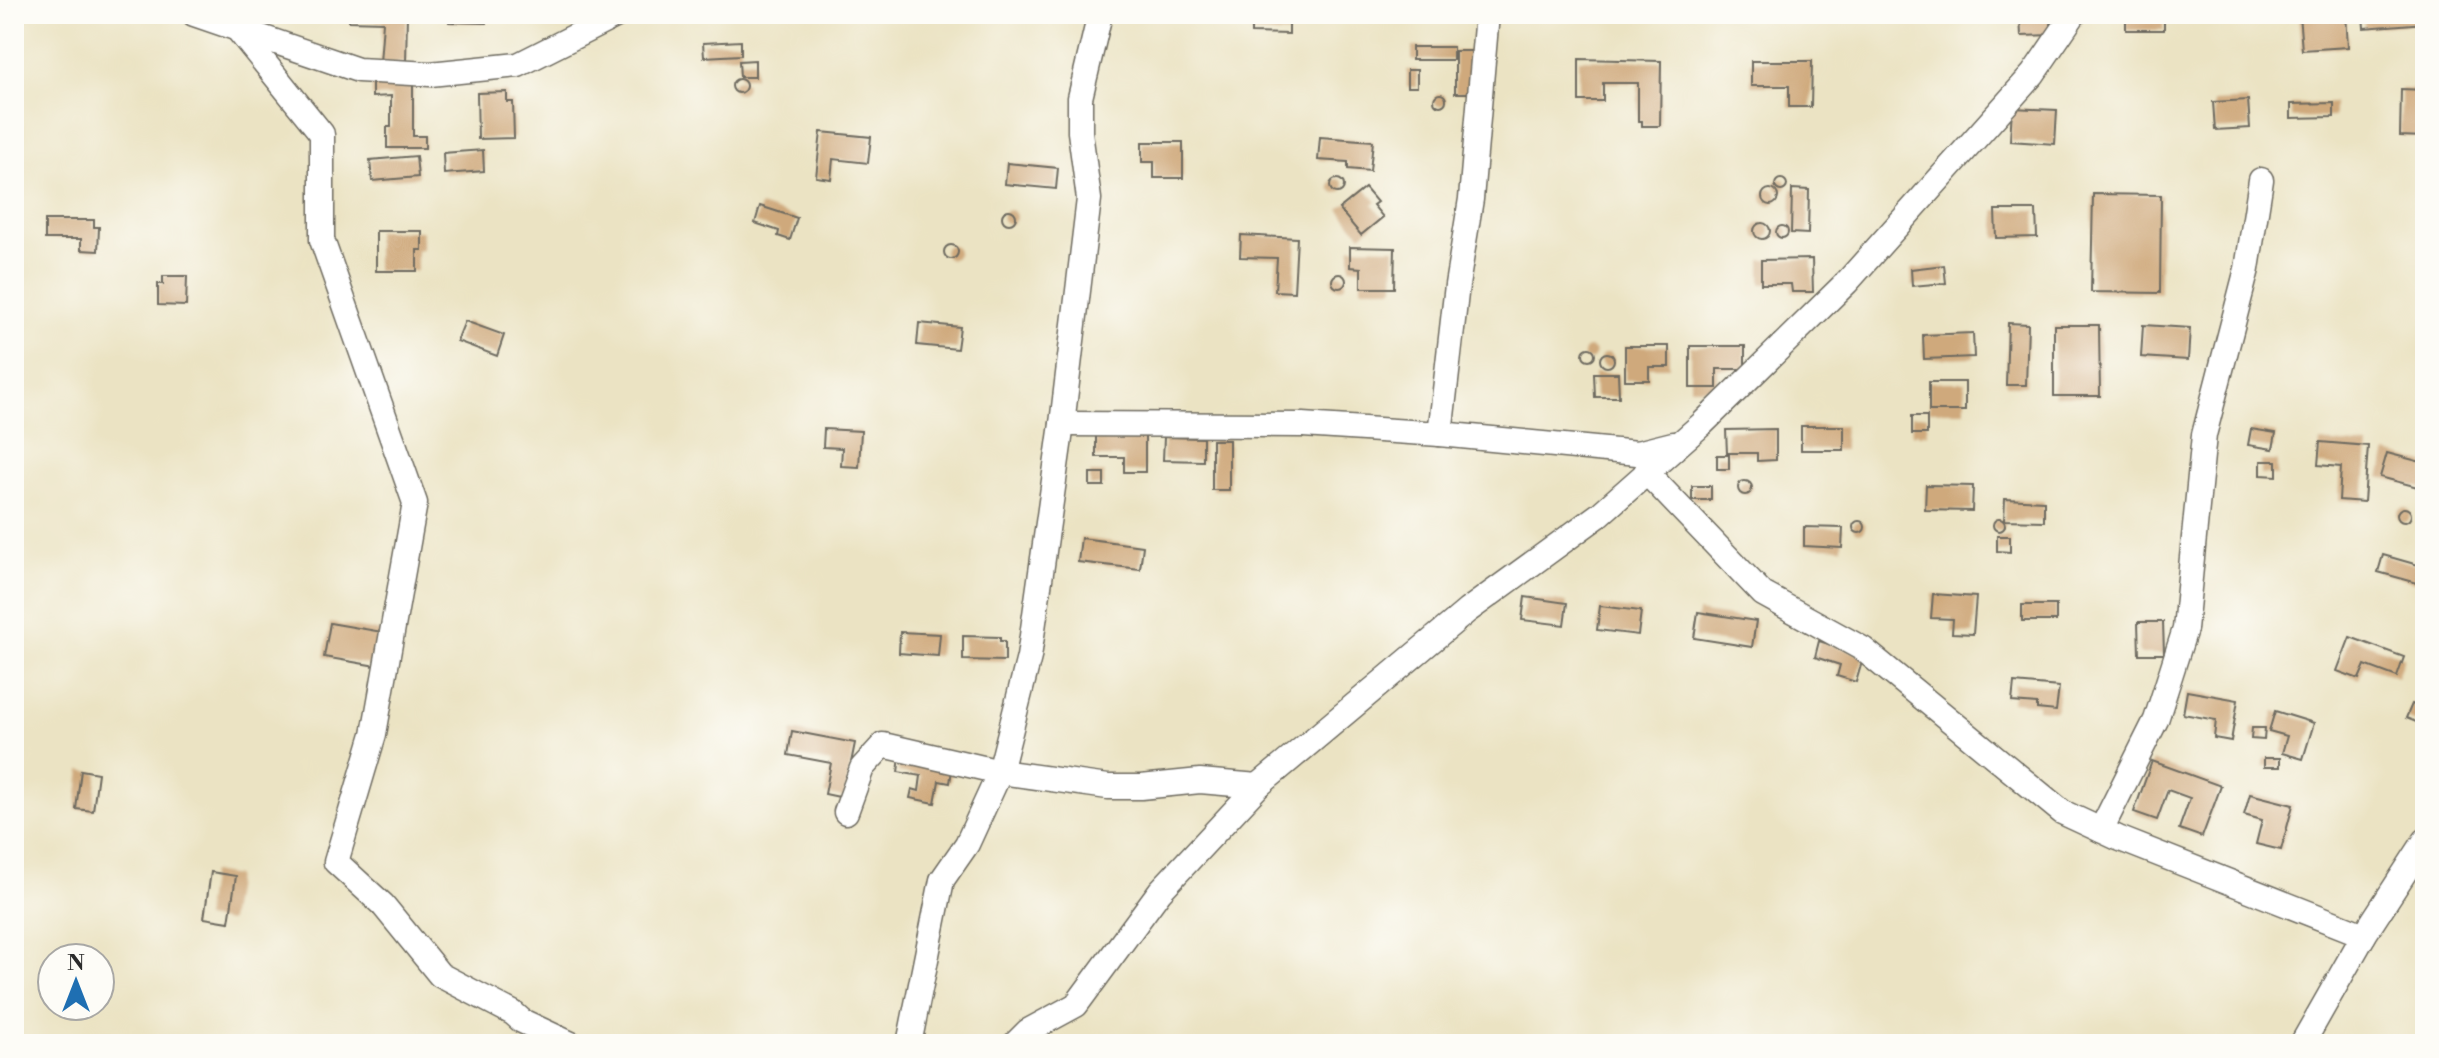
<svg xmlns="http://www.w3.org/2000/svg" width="2439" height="1058" font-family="'Libre Bodoni',serif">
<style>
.building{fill:#cfa97c}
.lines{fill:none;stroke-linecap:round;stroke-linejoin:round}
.minor-casing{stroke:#6e6b60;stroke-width:27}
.minor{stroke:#fff;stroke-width:24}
</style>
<rect width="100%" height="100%" fill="#fdfcf7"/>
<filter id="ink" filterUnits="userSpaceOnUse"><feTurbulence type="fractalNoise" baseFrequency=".0125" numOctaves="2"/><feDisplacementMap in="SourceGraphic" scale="16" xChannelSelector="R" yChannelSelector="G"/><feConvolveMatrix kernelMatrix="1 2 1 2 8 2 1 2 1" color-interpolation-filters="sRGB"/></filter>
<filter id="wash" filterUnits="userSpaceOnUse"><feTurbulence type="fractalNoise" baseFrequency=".006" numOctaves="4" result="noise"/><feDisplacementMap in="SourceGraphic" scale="32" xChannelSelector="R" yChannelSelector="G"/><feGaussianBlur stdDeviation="1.8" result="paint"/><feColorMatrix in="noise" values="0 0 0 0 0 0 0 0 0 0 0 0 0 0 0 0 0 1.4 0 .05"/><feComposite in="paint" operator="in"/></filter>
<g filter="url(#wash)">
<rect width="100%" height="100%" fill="#ebe3c3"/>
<g id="blocks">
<g class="building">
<path d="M349,14H407L406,63H380L383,22L349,21Z"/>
<path d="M449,14H487L486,23L449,22Z"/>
<path d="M1215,14H1239V19L1215,18Z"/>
<path d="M1269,14H1289V34L1251,33V19H1269Z"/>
<path d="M2020,14H2051V35L2021,36Z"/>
<path d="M2299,14H2346L2348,47L2302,50Z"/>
<path d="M2363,14H2425V23L2364,28Z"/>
<rect x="2126" y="19" width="38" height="11"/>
<path d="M2425,32V61H2423L2419,33Z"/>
<path d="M741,41V55L704,57L703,43Z"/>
<rect x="1412" y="47" width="41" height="13"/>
<rect x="1455" y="51" width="16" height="42"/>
<path d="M1579,59L1661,61L1660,126H1642V121H1638V83H1603V101H1579Z"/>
<path d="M755,60V77H740L739,61Z"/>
<path d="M1751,61H1812L1811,107H1789V86H1751Z"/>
<rect x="1407" y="70" width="10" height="17"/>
<path d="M413,76V136H425V148H387V127H391V96L372,97V77Z"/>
<circle cx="739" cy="86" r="7"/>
<path d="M2401,89L2425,90V137L2400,136Z"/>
<path d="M507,92V102H513L514,138L478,139L477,93Z"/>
<circle cx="1440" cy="100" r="6"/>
<path d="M2248,100L2250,128L2215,130L2213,102Z"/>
<path d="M2334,103V117L2291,118V104Z"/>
<path d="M2012,108L2057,110L2055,144L2010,141Z"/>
<path d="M821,132L871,137L868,163L833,159L831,179L816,177Z"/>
<path d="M1320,137L1373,141L1370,171L1348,169V162L1318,160Z"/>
<path d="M1142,142H1183V178H1154V162H1142Z"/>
<path d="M483,150L484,171L444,174L443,153Z"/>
<path d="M416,156L418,177L372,181L370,160Z"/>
<path d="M1007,163L1058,168L1056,189L1005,184Z"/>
<circle cx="1781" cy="185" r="6"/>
<circle cx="1337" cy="186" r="7"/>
<path d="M1365,188L1377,202L1373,205L1383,217L1361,235L1339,209Z"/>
<path d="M1792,189L1809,190L1808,234L1791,233Z"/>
<circle cx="1770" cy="197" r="8"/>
<path d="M2093,194L2161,195L2160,293L2091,292Z"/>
<path d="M760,206L797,218L790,240L778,236L779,231L755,223Z"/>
<path d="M1995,210H2036L2037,237L1996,238Z"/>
<circle cx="1009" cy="217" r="7"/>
<path d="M45,220H94V227H99L98,251L81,250V239H45Z"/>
<circle cx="1762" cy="231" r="8"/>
<circle cx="1782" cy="232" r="6"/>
<path d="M376,231H422V250H417V271H376Z"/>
<path d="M1241,235L1297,238L1294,292L1275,291L1277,258L1240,257Z"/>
<circle cx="951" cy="252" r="7"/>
<path d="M1350,247L1395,248L1394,288H1361V268L1350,267Z"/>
<path d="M1812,259L1813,292H1792L1791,284H1761V260Z"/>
<path d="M1944,265L1946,283L1912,286L1911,269Z"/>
<circle cx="1339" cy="281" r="7"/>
<path d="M163,276H187L186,306L158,305V284H163Z"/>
<path d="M465,321L504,335L497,356L457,341Z"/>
<path d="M919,323L960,327L957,349L917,345Z"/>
<path d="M2008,323L2028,324L2026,385H2006Z"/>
<path d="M2054,325H2099L2100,396H2054Z"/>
<path d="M2143,325L2190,328L2188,360L2141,357Z"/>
<path d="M1973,333L1974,357L1924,359L1923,335Z"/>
<path d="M1625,346H1669V367H1649V380H1625Z"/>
<path d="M1690,346H1745V369H1717V388H1690Z"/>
<circle cx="1589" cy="354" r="6"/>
<circle cx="1607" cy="360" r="7"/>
<path d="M1594,373H1618L1619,397H1595Z"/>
<rect x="1929" y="382" width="36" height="29"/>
<rect x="1912" y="416" width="15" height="18"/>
<path d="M1145,426V472H1124V457H1096V436Z"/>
<rect x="1801" y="426" width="43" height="24"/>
<path d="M824,429L861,431L859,467L841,466L842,448L823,447Z"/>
<path d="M1776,429V460L1757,461V453H1727L1726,430Z"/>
<path d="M2251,429L2276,433L2273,449L2248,445Z"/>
<path d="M1164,437L1203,438V461L1163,460Z"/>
<rect x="1212" y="440" width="17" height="50"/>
<path d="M2320,442L2368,446L2364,502L2339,500L2341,467L2318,465Z"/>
<path d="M2387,453L2425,463V489L2380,477Z"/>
<rect x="1717" y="455" width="12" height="14"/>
<path d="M2261,461H2277V476L2261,475Z"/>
<rect x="1090" y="473" width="14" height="13"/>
<circle cx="1745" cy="488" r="7"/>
<path d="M1926,485L1973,486L1972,511L1925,510Z"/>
<rect x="1692" y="486" width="19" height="14"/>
<path d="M2005,499L2044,501V521L2004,520Z"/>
<circle cx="2404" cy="515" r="7"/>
<circle cx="1999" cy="525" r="6"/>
<circle cx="1859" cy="527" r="6"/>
<path d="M1804,527L1843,528L1842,548L1804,546Z"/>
<path d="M1997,536H2010V552L1997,551Z"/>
<path d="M1081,538L1143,546L1140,569L1078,562Z"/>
<path d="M2383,555L2425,567L2421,584L2378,572Z"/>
<path d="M1933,594L1976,597L1973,634L1952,633L1953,619L1931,618Z"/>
<path d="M1525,597L1567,603L1564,625L1522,620Z"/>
<rect x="2022" y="605" width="34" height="16"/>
<path d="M1600,606L1641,611L1638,635L1597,630Z"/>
<path d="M1698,612L1756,621L1752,647L1694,638Z"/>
<path d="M2138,622H2163L2164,654H2139Z"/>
<path d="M330,623L388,633L382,667L324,657Z"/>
<path d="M900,632L940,634L938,656L899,653Z"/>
<path d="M963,636L1000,637V641H1005V661L963,660Z"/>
<path d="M2350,637L2404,657L2397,677L2365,665L2359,679L2337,671Z"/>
<path d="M1819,641L1864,655L1856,682L1837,676L1840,665L1815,657Z"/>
<path d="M2014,683L2059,687L2056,711L2037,709V704L2012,702Z"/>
<path d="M2187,691L2238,700L2231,741L2214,738L2216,720L2183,714Z"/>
<path d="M2412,704L2425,709L2421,724L2406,718Z"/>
<path d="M2275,711L2314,723L2303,759L2282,753L2287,736L2269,731Z"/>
<path d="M2252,728H2265L2264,740L2251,739Z"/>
<path d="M792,731L855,743L844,798L825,794L831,763L788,755Z"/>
<path d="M900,757L952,770L950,783L939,781L935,803L910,798L912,789L919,791L921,776L898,772Z"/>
<rect x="2264" y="758" width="16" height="9"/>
<path d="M2152,761L2221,786L2202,837L2179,829L2190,798L2168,790L2157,820L2134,812Z"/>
<path d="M81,770L98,773L93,811L76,809Z"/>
<path d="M2250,794L2293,805L2281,850L2256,844L2262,820L2244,815Z"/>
<path d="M211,872L236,876L229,922L204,918Z"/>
</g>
</g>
</g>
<g filter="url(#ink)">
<use href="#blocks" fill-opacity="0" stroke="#6e6b60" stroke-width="2"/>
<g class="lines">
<defs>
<g id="minor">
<path d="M194,14L358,70L430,74L518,65L619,14"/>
<path d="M239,31L322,134V240L415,503L374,734L336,862L383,905L440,975L513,1013L522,1021L571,1044"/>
<path d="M1062,424L1303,425L1440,434L1637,453L1673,444"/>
<path d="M1440,434L1457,285L1471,199L1487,14"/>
<path d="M1646,472L1763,594L1863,649L2062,812L2118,838L2364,935"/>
<path d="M846,812L862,768L883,745L1000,772L1108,787H1141L1200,781L1258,786"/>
<path d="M2101,830L2156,720L2185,629L2204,435L2247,269L2261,180"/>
<path d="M909,1044L942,880L967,844L1000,772L1029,657L1062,424L1089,199L1080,132V98L1100,14"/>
<path d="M1015,1044L1028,1031L1076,1005L1160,891L1258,786L1467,611L1599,515L1702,424L1847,282L2033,74L2074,14"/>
<path d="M2302,1044L2364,935L2425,841"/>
</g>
</defs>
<use href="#minor" class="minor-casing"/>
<use href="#minor" class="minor"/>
</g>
</g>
<rect width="2439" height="1058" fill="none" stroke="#fdfcf7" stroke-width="48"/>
<g transform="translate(76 982)"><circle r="38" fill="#fdfcf7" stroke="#a9a8a5" stroke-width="2"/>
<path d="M0-6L14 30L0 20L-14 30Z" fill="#1f6fb2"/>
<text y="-12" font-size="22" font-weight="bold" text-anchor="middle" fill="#2b2b2b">N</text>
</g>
</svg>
